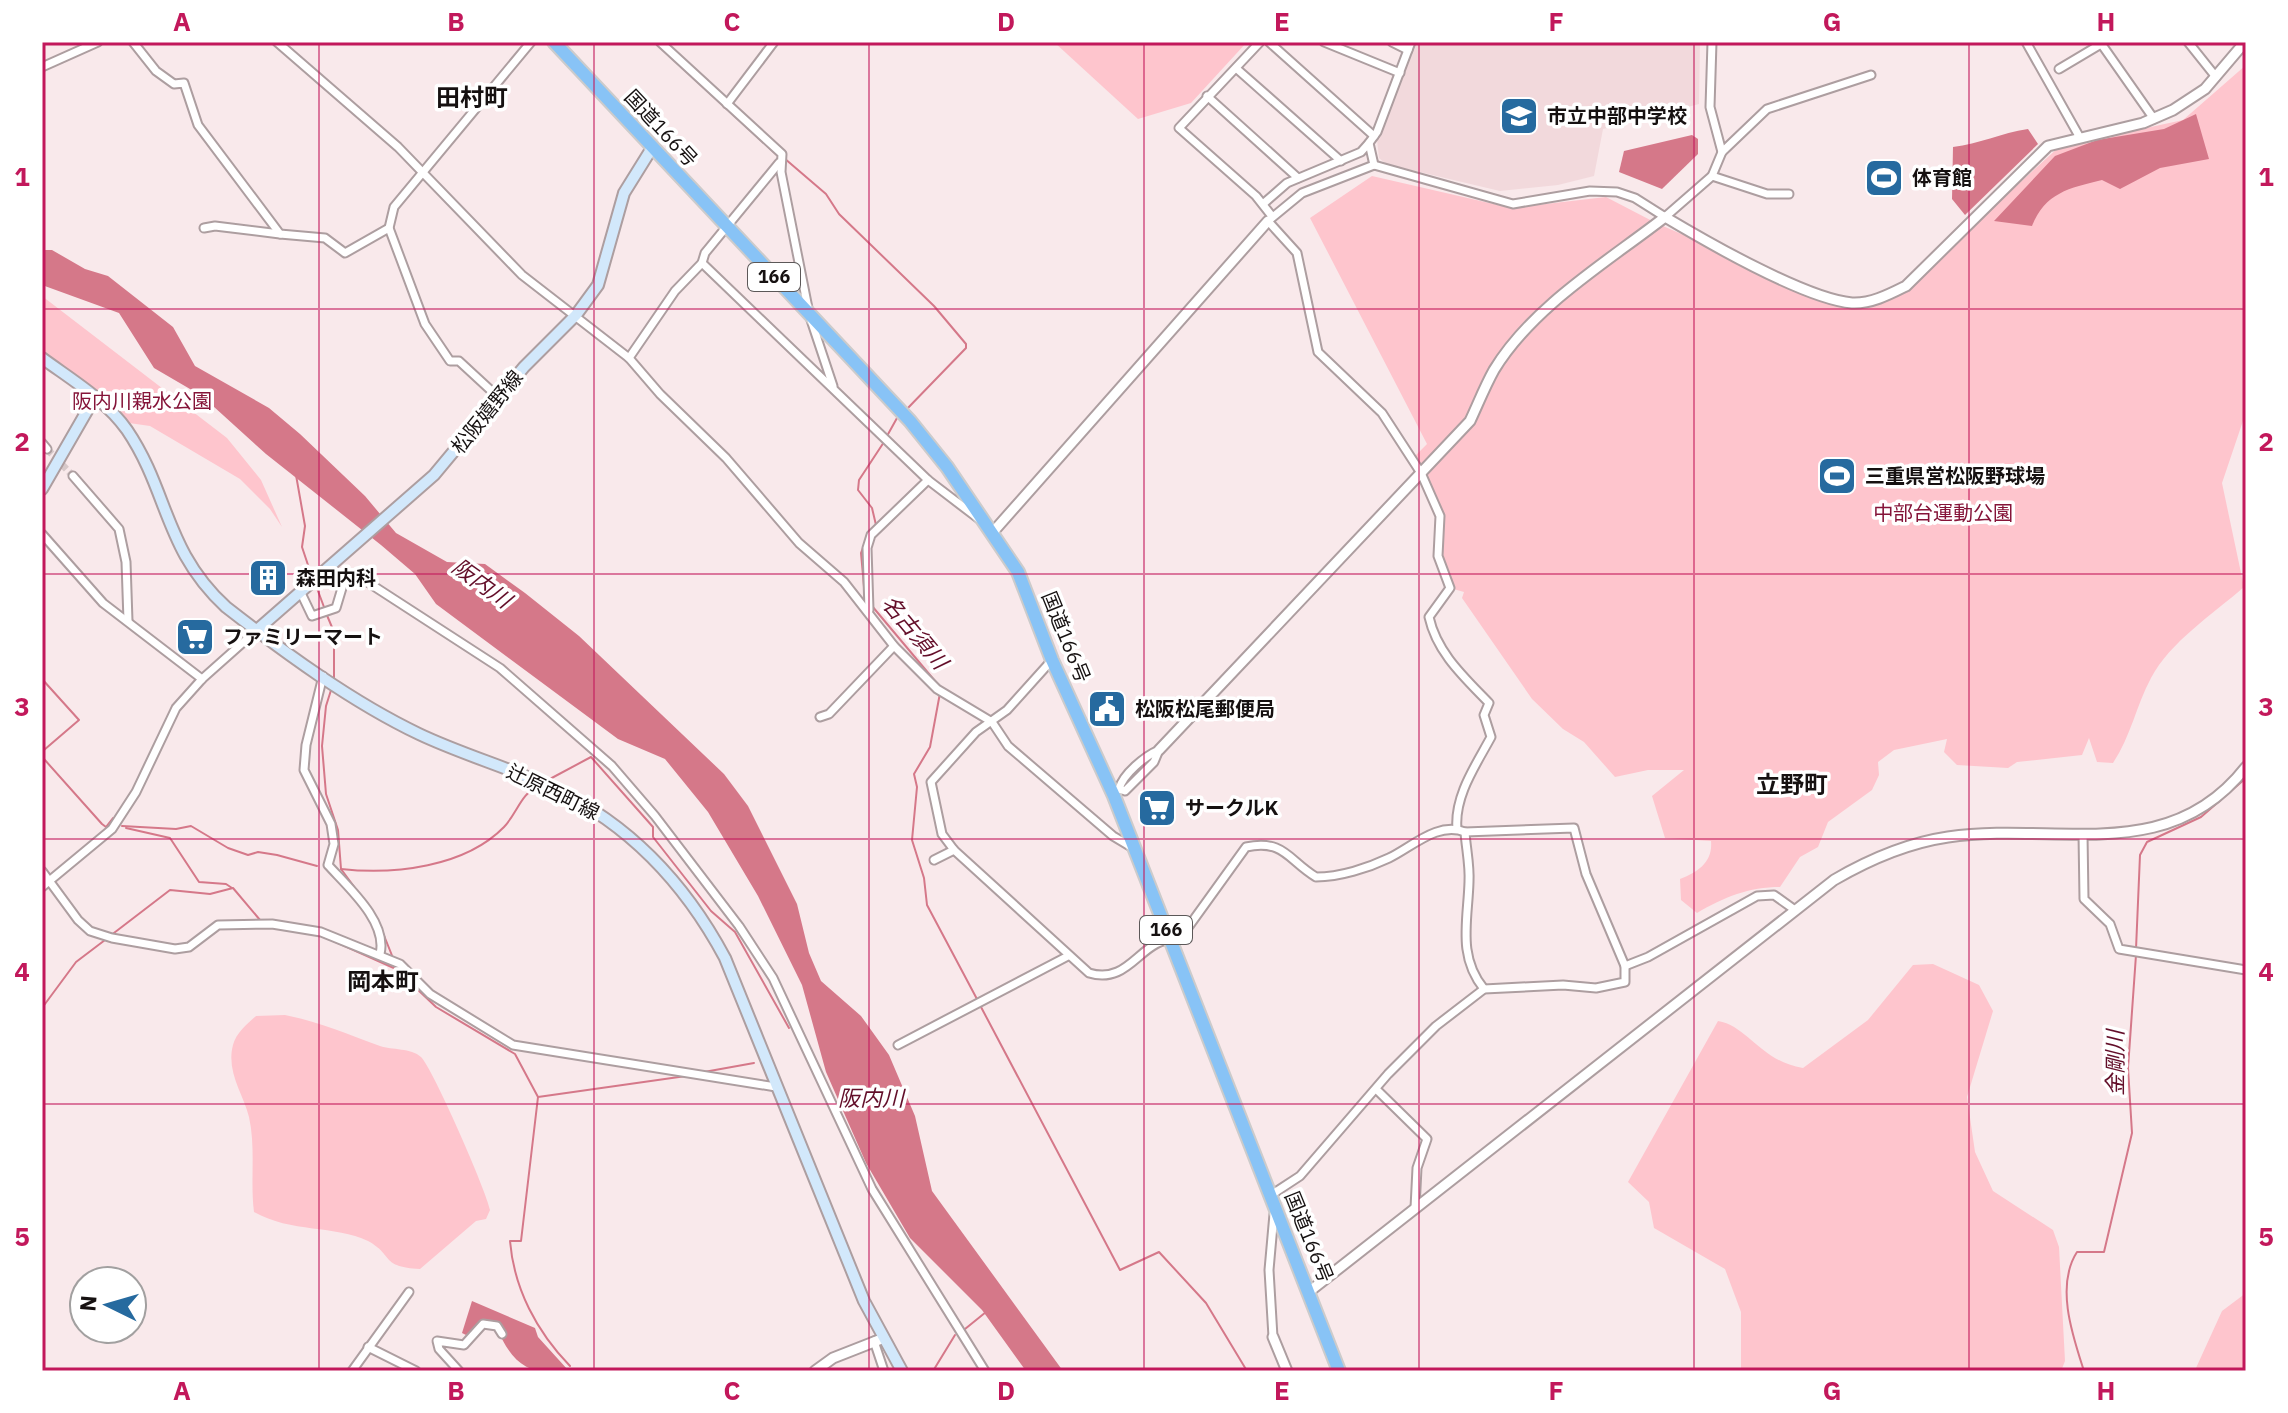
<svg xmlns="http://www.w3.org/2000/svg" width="2288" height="1413" font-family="'IBM Plex Sans','Noto Sans JP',sans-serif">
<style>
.built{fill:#f2d9dc}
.green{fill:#fec5cd}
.water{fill:#d57889}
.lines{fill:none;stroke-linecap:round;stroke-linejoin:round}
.stream{stroke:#d57889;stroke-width:2}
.minor-tunnel{stroke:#d7c9ca;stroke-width:7;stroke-dasharray:7 3.5;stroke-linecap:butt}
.minor-casing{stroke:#ad9ea0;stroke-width:11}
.tertiary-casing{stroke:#ad9ea0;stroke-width:13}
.secondary-casing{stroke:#ad9ea0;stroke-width:14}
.trunk-casing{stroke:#cccbcb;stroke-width:16}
.minor{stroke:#fff;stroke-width:7}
.tertiary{stroke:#fff;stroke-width:9}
.secondary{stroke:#d2e8fb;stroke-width:10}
.trunk{stroke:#88c3f6;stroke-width:12}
.grid{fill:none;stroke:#c2185b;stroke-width:2;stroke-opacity:0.55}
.labels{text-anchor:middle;stroke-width:7;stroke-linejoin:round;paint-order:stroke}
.shield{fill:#fff;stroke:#5c5858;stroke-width:2}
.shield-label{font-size:18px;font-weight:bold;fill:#161111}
.poi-label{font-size:20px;font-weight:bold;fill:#161111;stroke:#fff;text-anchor:start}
.street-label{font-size:20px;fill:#161111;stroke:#fff}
.park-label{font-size:20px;fill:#851439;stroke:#fff}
.water-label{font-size:22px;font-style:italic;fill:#630e29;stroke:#fff}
.quarter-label{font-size:24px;font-weight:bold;fill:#161111;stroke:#fff}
.neatline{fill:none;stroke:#c2185b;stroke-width:3}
.grid-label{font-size:26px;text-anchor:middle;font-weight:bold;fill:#c2185b}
</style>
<rect width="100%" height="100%" fill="#f9e9eb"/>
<path class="built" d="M1414,42H1700L1699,104L1603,129L1594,176L1558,185L1500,191L1386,164L1379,158L1377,140Z"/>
<g class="green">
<path d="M1054,42H1247L1191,103L1138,119Z"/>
<path d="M2246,65V412L2222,483L2244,587C2212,615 2171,641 2151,678C2136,706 2131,736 2113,763L2097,762L2089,738L2082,755L2017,762L2008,768L1957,765L1944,752L1947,739L1894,750L1878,762L1879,775L1872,790L1828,822L1818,847L1800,857L1780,887C1749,887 1724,897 1697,913L1681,900L1680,879C1698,872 1713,862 1711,841L1665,838L1652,796L1684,770H1648L1615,777L1584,742L1563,729L1532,699L1462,598L1464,592L1450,588L1438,556L1440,516L1412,459L1427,444L1310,218L1372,176L1511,208L1606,197L1656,223L1832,299L1856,303L1906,286L2059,147L2183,120Z"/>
<path d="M42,296L227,438L261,480L282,527L270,509L240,479L150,426L129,423L96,389L42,351Z"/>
<path d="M1933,964L1979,985L1993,1011L1967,1097L1975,1152L1993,1191L2053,1230L2059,1247L2065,1361L2061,1371H1741V1312L1725,1269L1654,1228L1649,1202L1628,1182L1718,1021C1748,1026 1760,1061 1803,1068L1868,1020L1913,965Z"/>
<path d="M285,1015C319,1022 347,1034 380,1046C392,1050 411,1048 421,1057C432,1067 487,1192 490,1210L486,1219L476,1221L420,1269C380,1267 394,1255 368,1241C335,1225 291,1233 254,1212C250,1180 256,1149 249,1117C243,1093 226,1072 233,1045C236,1033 247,1024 256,1016Z"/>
<path d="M2246,1293V1371H2192L2196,1368L2222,1311Z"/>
</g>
<g class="water">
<path d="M2196,114L2209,159L2160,168L2120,189L2102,180C2069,188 2045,193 2032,226L1994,221L2055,156L2097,140L2164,129Z"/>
<path d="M2028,129L2038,144L1965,215L1952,199L1953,147C1979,144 2001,133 2028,129Z"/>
<path d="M1692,135L1698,139V154L1662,189L1619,172L1624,151Z"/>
<path d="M42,250H52L85,269L108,276L173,327L195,366L269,408L300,434L365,496L396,533L447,562L485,564L525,593L579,636L724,774L748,806L797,904L809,953L821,981L861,1016L889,1055L915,1116L932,1191L1063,1371H1026L982,1310L910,1238L866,1163L826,1072L802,985L758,896L708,812L665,759L618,739L436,604L415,574L381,545L266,454L202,396L154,368L119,313L42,285Z"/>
<path d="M472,1301L535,1328L538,1337L568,1370C535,1376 517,1368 502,1339L506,1336L500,1324L482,1319L466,1335L462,1333Z"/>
</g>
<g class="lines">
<g class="stream">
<path d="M662,49L778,156"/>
<path d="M784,158L826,194L839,214L934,306L966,344V348L905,411"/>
<path d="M887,436L897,418"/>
<path d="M296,475L305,526L302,547L312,577"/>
<path d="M872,530L876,525L872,508L858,490L859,480L884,442"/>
<path d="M315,583L324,607"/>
<path d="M865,598L861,553L868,534"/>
<path d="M872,606L940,687"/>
<path d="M326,613L334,632V681"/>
<path d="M42,679L79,720L44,750V759L102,824L106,827L113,818"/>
<path d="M332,687L326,706L322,746L326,794L338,830L341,869L372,911"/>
<path d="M940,693L930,747L914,774L917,787L912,840L924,878L927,905L978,1001"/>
<path d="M548,780L591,757L653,827V837L711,911L735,932L789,1028"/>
<path d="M122,826L176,829L191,826L228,848L248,855L258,852L277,855L317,866"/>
<path d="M126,828L170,838L199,882L226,884L232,888"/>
<path d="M341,869C394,875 465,867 504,827C518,812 520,795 539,785"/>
<path d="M379,923L393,958"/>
<path d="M267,927L320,935L396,969L436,1007L515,1054L538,1097L521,1241H510C514,1289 537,1332 570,1366"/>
<path d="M110,936L170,890L210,894L233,888L260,920"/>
<path d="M2136,949L2140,855L2147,842L2201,817L2246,778"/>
<path d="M981,1007L1120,1270L1159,1252L1206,1303L1247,1371"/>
<path d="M42,1008L76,962L105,940"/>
<path d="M704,1072L754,1063"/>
<path d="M538,1097L686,1076"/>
<path d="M965,1329L986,1312"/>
<path d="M933,1371L955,1335"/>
<path d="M2084,1371C2073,1337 2055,1286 2077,1252H2104L2132,1133L2128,1068L2136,955"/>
</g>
<path class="minor-tunnel" d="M47,449L73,476"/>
<defs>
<g id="minor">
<path d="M133,42L156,71L174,84L184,83L198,125L280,234L325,238L345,253L389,228"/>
<path d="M277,42L398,147L522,275L629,358L660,394L726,458L799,543L844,582L894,646L937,689L992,722L1008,746L1113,836L1133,848"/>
<path d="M660,42L782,154L781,172L808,308"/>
<path d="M1260,42L1179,128L1256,196L1271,215"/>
<path d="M1269,42L1374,136"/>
<path d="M1324,42L1400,73"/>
<path d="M1392,42L1408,50"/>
<path d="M1712,42L1710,107L1722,152"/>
<path d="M2026,42L2079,136"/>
<path d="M2100,42L2154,119"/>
<path d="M2188,42L2216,77"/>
<path d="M42,67L98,42"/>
<path d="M1237,69L1341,161"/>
<path d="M2059,69L2101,44"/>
<path d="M1207,96L1298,178"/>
<path d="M727,104L774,42"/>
<path d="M1374,165L1369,143L1377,132L1411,42"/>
<path d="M1712,176L1767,194H1789"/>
<path d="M1263,204L1287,183L1361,152L1369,143"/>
<path d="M204,228L215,226L280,234"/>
<path d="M702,263L928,480L979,519"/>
<path d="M811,320L833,386"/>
<path d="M629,358L675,291L702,263L705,253L779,163"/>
<path d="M498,397L459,361H450L425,324L389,228L394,207L531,42"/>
<path d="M42,443L47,449"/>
<path d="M73,476L119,529L126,562L128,621"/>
<path d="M42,534L103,603L202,679"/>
<path d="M301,593L312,616L336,608L345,578L355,574L500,668L612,766L655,816L739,926L773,978L872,1189L985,1371"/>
<path d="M869,610L867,548L871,535L928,480"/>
<path d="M1052,660L1007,710L976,732L931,782L942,834L954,850L1089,973C1132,986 1141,934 1179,940L1246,847C1284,839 1288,860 1316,877C1340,877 1368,868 1389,858C1412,847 1438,821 1465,832L1574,828L1586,874L1625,966V982L1596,988L1563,985L1484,989L1436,1026L1388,1074L1300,1176L1271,1195"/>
<path d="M323,676L306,745L304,770L331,824L334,844L328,865C348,887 388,922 380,954"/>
<path d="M820,717L829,714L894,646"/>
<path d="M1119,789L1125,791L1154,762L1159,750"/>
<path d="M1119,789C1123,774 1145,756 1159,750"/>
<path d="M1457,829C1454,796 1476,765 1491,737L1484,715L1489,703C1464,677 1437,653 1429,617L1450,588L1438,556L1440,516L1421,473L1382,413L1318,352L1297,253L1268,221L1302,193L1374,165L1513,204L1590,191L1617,192L1635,198L1665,217L1712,176L1722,152L1767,109L1871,75"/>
<path d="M1465,832C1466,848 1470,865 1469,882C1468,920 1457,956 1484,989"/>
<path d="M2083,834L2084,899L2110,924L2119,949L2246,970"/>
<path d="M934,860L954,850"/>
<path d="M42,871L78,920L90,931L112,938L175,949L189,947L218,925L272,924L321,932L400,964L430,994L513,1045L776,1087"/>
<path d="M42,887L112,829L136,792L176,708L202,679L257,630"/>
<path d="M1625,966L1648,957L1757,896L1774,895L1795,910"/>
<path d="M898,1045L1068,956"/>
<path d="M1377,1090L1427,1139L1417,1168L1415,1208"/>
<path d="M1273,1337L1269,1270L1274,1214"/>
<path d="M874,1341L884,1371"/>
<path d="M368,1347L416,1371"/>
<path d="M352,1371L409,1292"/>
<path d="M459,1371L439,1349L437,1341L464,1345L483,1324L497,1326L502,1334"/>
</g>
<g id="tertiary">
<path d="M993,532L1268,221"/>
<path d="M1159,750L1470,421C1478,404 1485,386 1494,370C1533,306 1607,262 1665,217C1707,242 1806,299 1852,303C1871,304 1890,294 1906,286L2048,146L2143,123L2173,110L2205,89L2245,42"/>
<path d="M1310,1291L1834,880C1870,859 1907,843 1948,837C2056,821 2168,867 2246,767"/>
<path d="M1273,1337L1287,1371"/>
<path d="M815,1371L833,1358L884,1338"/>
</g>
<g id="secondary">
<path d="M42,358C72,380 106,400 127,430C169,492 164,550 226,607C285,653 352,702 419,734C463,755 511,768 555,789C630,825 686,885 725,958L864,1301L902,1371"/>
<path d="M42,489L95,397"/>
<path d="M257,630L434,475L524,367L576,315L598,285L624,193L652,148"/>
</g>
<path id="trunk" d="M554,42L910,421L947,467L1018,572L1052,660L1114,796L1339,1371"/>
</defs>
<use href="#minor" class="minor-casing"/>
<use href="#tertiary" class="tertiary-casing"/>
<use href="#secondary" class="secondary-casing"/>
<use href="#trunk" class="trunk-casing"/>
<use href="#minor" class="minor"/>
<use href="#tertiary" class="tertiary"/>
<use href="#secondary" class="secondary"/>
<use href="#trunk" class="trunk"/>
</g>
<path class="grid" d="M319,42V1371M594,42V1371M869,42V1371M1144,42V1371M1419,42V1371M1694,42V1371M1969,42V1371M42,309H2246M42,574H2246M42,839H2246M42,1104H2246"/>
<defs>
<symbol id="school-square" viewBox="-11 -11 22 22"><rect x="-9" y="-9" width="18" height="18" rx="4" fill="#266a9f" stroke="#fff"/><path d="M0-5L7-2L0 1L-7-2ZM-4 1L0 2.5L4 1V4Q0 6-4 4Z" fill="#fff"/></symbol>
<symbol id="stadium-square" viewBox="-11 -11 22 22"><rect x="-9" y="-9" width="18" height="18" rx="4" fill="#266a9f" stroke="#fff"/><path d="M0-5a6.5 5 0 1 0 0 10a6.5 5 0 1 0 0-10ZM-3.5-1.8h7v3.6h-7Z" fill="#fff"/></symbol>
<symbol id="building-square" viewBox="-11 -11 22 22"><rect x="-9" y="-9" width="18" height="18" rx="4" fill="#266a9f" stroke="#fff"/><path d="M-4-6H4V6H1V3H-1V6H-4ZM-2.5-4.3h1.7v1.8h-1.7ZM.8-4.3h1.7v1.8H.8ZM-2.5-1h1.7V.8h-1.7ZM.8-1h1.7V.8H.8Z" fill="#fff"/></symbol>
<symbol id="supermarket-square" viewBox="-11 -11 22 22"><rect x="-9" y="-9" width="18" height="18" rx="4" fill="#266a9f" stroke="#fff"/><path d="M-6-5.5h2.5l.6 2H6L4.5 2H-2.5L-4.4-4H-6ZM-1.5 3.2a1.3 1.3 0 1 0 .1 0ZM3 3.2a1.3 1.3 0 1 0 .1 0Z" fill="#fff"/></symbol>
<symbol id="civic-square" viewBox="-11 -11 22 22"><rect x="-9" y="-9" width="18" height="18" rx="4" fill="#266a9f" stroke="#fff"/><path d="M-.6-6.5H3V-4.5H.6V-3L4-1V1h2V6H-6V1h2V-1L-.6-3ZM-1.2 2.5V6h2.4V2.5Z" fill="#fff"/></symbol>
</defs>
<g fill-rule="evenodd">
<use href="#school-square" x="1497" y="94" width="44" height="44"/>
<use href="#stadium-square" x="1862" y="156" width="44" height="44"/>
<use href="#stadium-square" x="1815" y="454" width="44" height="44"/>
<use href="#building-square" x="246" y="556" width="44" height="44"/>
<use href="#supermarket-square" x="173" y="615" width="44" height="44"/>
<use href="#civic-square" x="1085" y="687" width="44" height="44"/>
<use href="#supermarket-square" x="1135" y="786" width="44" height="44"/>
</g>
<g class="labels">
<g class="shield">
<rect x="748" y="263" width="52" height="28" rx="6"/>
<rect x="1140" y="916" width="52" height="28" rx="6"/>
</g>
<g class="shield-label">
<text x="774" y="283">166</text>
<text x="1166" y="936">166</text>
</g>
<g class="poi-label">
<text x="1547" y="123">市立中部中学校</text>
<text x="1912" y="185">体育館</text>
<text x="1865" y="483">三重県営松阪野球場</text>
<text x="296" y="585">森田内科</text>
<text x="223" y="644">ファミリーマート</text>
<text x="1135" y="716">松阪松尾郵便局</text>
<text x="1185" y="815">サークルK</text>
</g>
<g class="street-label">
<text transform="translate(661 128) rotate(47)" y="7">国道166号</text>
<text transform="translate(487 412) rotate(-51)" y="7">松阪嬉野線</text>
<text transform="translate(1066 637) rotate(68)" y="7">国道166号</text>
<text transform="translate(553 792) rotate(26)" y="7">辻原西町線</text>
<text transform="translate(1309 1237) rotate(68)" y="7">国道166号</text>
</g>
<g class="park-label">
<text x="142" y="408">阪内川親水公園</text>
<text x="1943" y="520">中部台運動公園</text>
</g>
<g class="water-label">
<text transform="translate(482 583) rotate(36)" y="8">阪内川</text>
<text transform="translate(915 632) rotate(50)" y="8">名古須川</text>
<text transform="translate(2115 1063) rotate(-90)" y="8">金剛川</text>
<text x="871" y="1106">阪内川</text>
</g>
<g class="quarter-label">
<text x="472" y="106">田村町</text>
<text x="1792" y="793">立野町</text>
<text x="383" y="990">岡本町</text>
</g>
</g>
<rect width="2288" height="1413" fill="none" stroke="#ffffff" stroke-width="88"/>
<g transform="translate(108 1305) rotate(275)"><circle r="38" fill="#ffffff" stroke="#a2a0a0" stroke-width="2"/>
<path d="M0-6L14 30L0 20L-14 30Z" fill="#266a9f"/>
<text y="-12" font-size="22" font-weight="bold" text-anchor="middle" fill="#161111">N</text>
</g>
<rect x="44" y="44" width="2200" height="1325" class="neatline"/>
<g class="grid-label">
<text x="182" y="31">A</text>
<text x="456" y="31">B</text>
<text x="732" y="31">C</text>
<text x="1006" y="31">D</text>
<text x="1282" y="31">E</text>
<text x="1556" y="31">F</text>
<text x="1832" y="31">G</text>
<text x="2106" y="31">H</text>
<text x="22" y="186">1</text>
<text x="2266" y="186">1</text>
<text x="22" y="451">2</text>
<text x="2266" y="451">2</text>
<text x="22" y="716">3</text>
<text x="2266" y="716">3</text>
<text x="22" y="981">4</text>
<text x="2266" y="981">4</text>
<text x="22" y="1246">5</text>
<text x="2266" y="1246">5</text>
<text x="182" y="1400">A</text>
<text x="456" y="1400">B</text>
<text x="732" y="1400">C</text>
<text x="1006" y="1400">D</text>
<text x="1282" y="1400">E</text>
<text x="1556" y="1400">F</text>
<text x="1832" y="1400">G</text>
<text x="2106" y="1400">H</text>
</g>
</svg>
